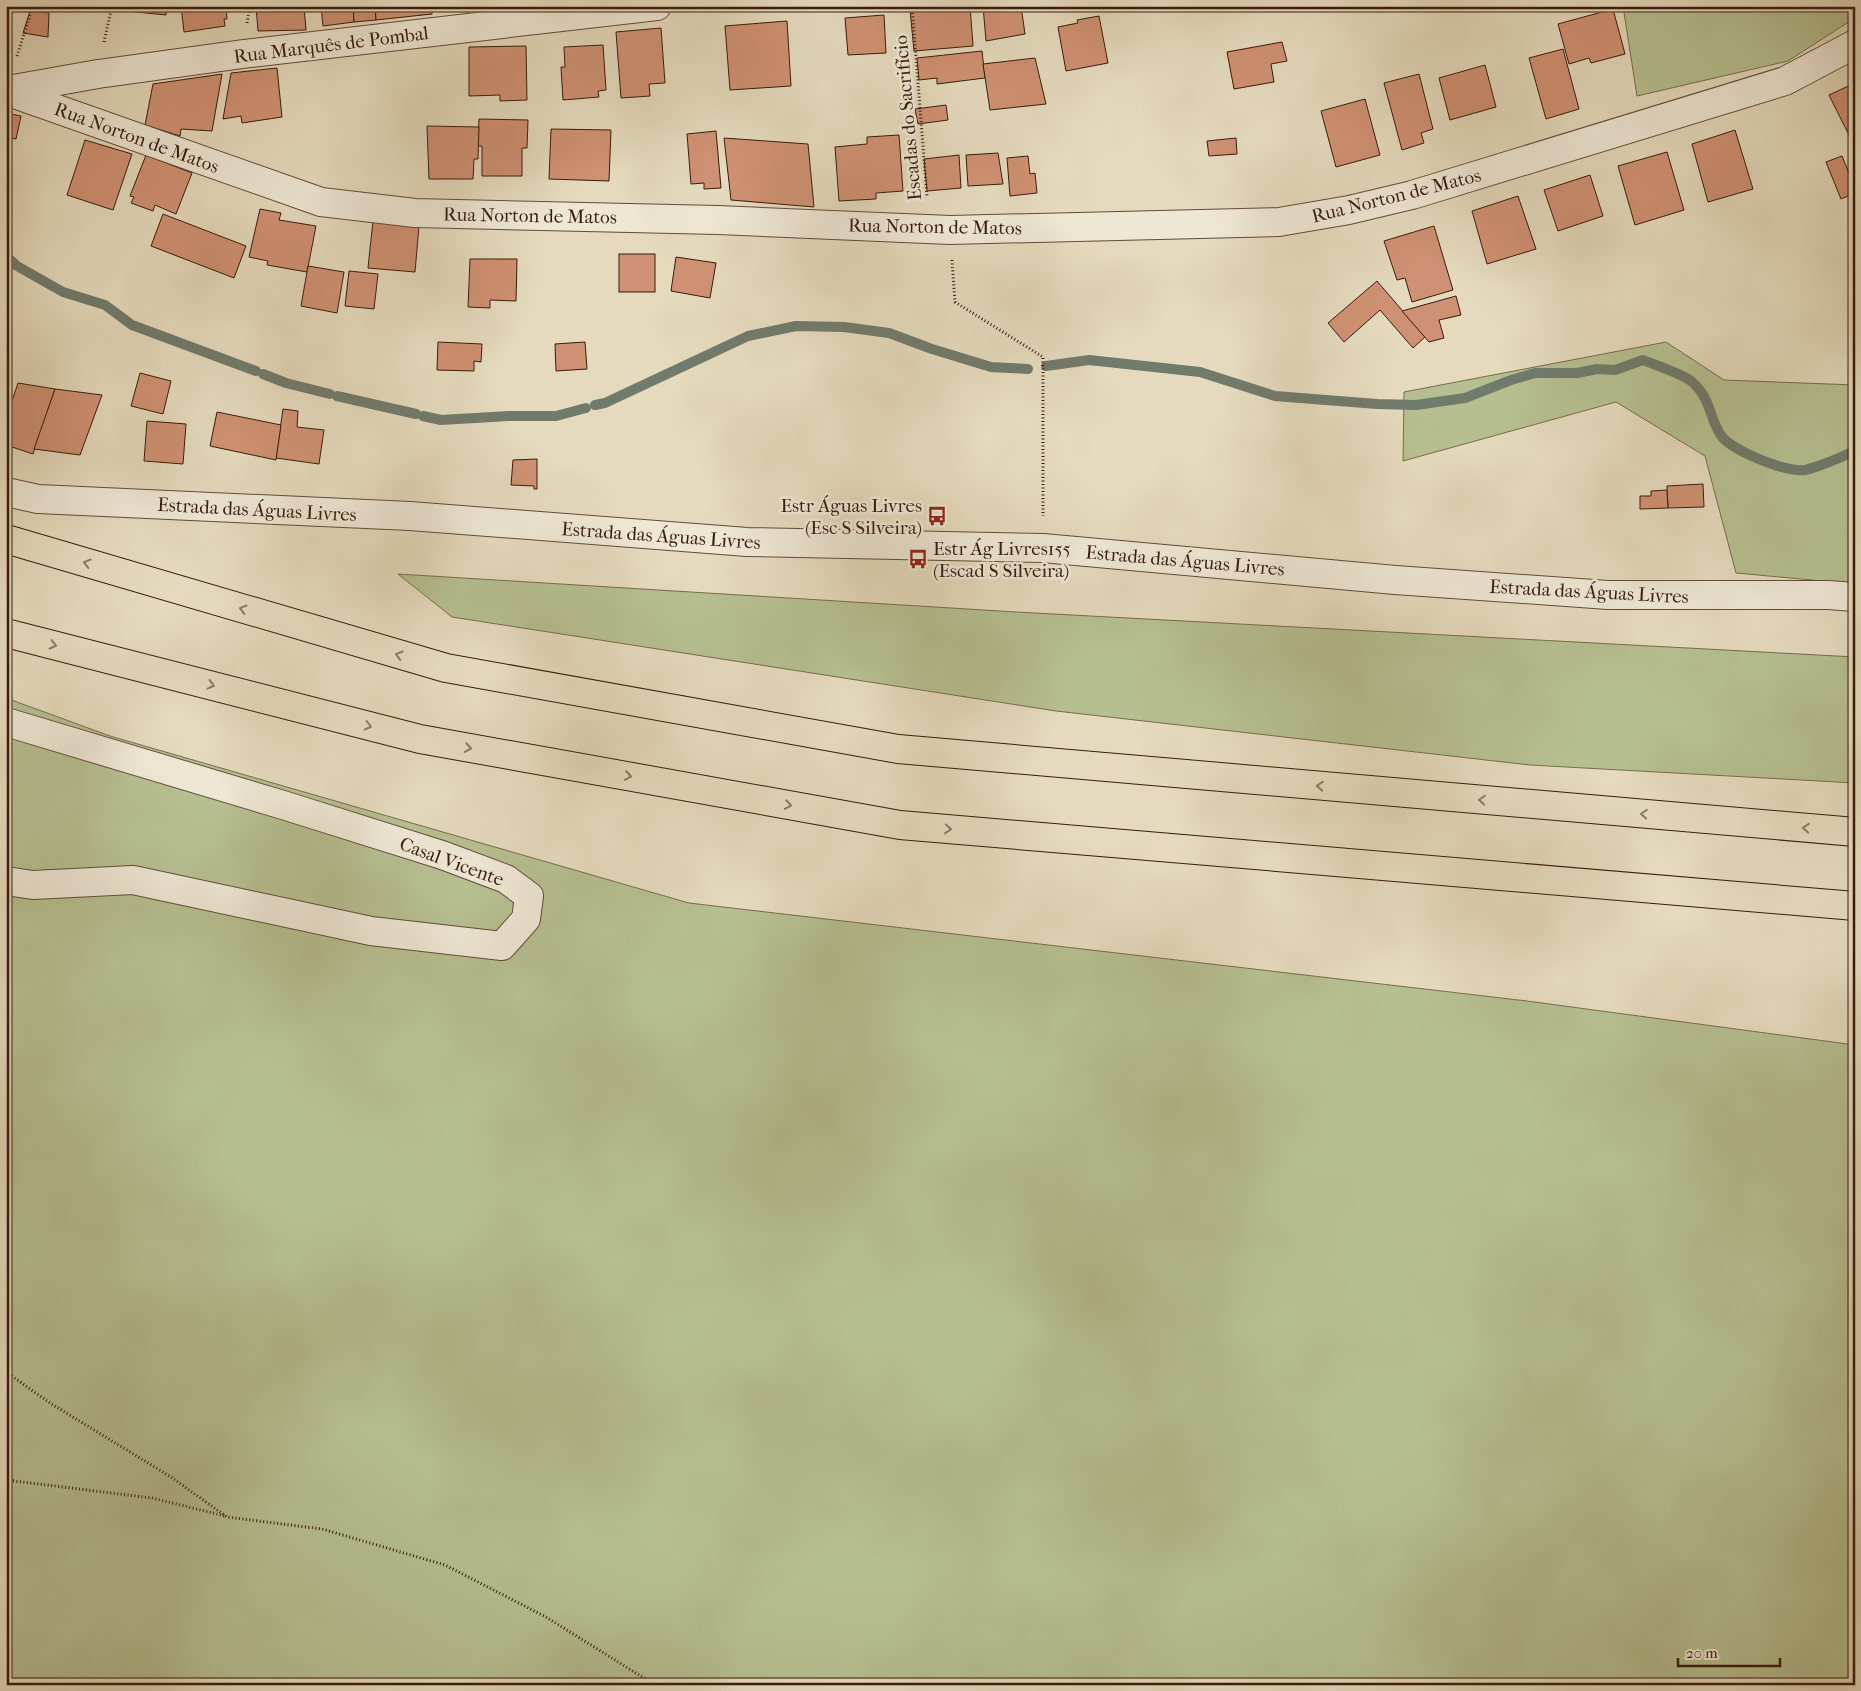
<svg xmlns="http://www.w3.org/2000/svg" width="1861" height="1691" font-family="'IM FELL French Canon',serif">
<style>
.green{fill:#b6bf90;stroke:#786d4e}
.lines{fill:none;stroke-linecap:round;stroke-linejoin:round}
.stream{stroke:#717b6c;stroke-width:10}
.building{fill:#cf9173;stroke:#391b0d}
.minor-casing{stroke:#644b39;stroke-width:30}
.highway-casing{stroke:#391b0d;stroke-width:30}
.path{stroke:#391b0d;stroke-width:3;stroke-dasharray:1 2.5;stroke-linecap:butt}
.minor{stroke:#eee7d4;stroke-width:28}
.highway{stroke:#e5dabd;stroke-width:28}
.oneway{stroke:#8f7a65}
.labels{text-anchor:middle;stroke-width:5;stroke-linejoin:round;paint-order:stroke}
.street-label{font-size:19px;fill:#391b0d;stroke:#eee7d4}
.poi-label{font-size:19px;fill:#391b0d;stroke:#eee7d4;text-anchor:end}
</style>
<rect width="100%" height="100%" fill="#e5dabd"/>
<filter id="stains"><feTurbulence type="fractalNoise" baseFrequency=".004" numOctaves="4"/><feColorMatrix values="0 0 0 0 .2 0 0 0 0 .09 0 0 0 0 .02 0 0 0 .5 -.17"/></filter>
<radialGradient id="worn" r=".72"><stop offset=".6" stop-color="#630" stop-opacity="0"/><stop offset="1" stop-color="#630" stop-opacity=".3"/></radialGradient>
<g class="green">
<path d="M1623,6H1855V18L1788,61L1637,96Z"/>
<path d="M1666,342L1724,380L1855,385V584L1736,573L1705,456L1616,402L1403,461L1404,392Z"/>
<path d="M398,574L1016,612L1855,657V783L1530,765L1056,711L452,617Z"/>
<path d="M6,698L110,736L689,903L1527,1001L1855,1045V1685H6Z"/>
</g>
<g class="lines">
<g class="stream">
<path d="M6,256L17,266L63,292L105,305L132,325L256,371"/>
<path d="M1046,366L1089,360L1200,372L1275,396L1377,404L1416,405L1465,398L1511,380L1535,373H1577L1597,369L1615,370L1643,360C1655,365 1683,374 1691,381C1711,398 1708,414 1720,434C1729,450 1787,473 1805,470C1822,466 1839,458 1855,451"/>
<path d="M263,374L286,383L330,394"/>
<path d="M337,396L416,414"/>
<path d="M595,405L605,403L748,336L796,326L844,327L889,333L932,349L991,367L1028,369"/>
<path d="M423,416L441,420L509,416H556L586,408"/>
</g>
</g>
<g class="building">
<path d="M127,6H167L166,15L126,11Z"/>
<path d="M181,6H226L227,19H224L225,26L184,32Z"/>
<path d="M256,6H304L306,30L258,31Z"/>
<path d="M321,6H353L354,22L323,26Z"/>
<path d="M353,6H375L376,20L354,22Z"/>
<path d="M375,6H432V14L376,20Z"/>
<path d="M970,6L973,46L914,51L910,10Z"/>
<path d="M983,6H1021L1025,34L986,41Z"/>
<path d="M1129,6H1148L1130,10Z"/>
<path d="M1586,6H1613L1587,11Z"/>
<path d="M1613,9L1625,54L1591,63L1589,58L1569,64L1558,24Z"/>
<path d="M30,11L49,13L48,37L23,33Z"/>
<path d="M884,15L886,53L848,55L845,18Z"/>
<path d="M1099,16L1108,63L1066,71L1058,27L1078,23L1077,20Z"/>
<path d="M787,21L791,86L730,90L725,26Z"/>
<path d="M661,28L665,83L649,84L650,96L621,98L616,32Z"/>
<path d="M1282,42L1287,61L1271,64L1274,82L1234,89L1227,52Z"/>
<path d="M603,45L606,90L598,91L599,97L563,100L561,67H565L564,47Z"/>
<path d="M526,46L527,100L500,101V95L469,96V47Z"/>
<path d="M1563,49L1579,109L1546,119L1529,58Z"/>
<path d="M982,51L985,78L937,84V78L919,80L917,58Z"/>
<path d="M1035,58L1046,104L990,110L983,64Z"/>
<path d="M1485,65L1496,107L1450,120L1439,78Z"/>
<path d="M277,68L282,117L242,123L241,116L223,119L231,73Z"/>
<path d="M222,74L212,131L181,129L180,136L145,125L153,84Z"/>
<path d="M1419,74L1433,129L1421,133L1424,143L1402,150L1384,83Z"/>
<path d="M1855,83V145H1854L1829,95Z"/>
<path d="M1365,99L1380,155L1336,167L1321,111Z"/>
<path d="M946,105L948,120L918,124L915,109Z"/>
<path d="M6,113L21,116L16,139L6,137Z"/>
<path d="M479,119L528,120L527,148H522V176H482V146H478Z"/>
<path d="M427,126L479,127L478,159H474L473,179H429Z"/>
<path d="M551,129L611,130L609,181L549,179Z"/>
<path d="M1735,130L1753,189L1708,202L1692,144Z"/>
<path d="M716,131L721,188L704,189V183L691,184L687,134Z"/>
<path d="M899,135L903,191L876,193V199L839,201L835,147L867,144V137Z"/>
<path d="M724,138L808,144L814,207L731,200Z"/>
<path d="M1236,138L1237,154L1209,156L1207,141Z"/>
<path d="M85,140L132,154L113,210L67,195Z"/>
<path d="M1667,152L1684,210L1635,225L1618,166Z"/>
<path d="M998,153L1003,184L968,186L966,155Z"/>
<path d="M146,155L192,173L176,214L155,205L153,211L131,203L134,197L130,196Z"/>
<path d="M959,155L961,188L927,191L924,159Z"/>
<path d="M1028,156L1030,174L1035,173L1037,193L1010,196L1007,158Z"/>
<path d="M1842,156L1855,188V193L1841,199L1826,162Z"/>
<path d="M1590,175L1603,216L1558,231L1544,190Z"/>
<path d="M1518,196L1536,249L1487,264L1472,211Z"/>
<path d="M260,209L281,213L279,220L316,226L307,272L267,265L268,261L249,257Z"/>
<path d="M163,214L246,246L234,278L151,246Z"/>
<path d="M373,221L419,226L415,272L368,268Z"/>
<path d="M1434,226L1453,290L1412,302L1405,278L1397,280L1384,241Z"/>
<rect x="619" y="254" width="36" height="38"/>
<path d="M676,257L716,263L710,298L671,291Z"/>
<path d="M470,259H517L516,301L490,300V308L468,307Z"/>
<path d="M308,266L344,272L337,313L301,306Z"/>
<path d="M349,271L378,274L374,309L345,306Z"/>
<path d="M1377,281L1425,337L1413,348L1380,310L1344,342L1328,323Z"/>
<path d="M1456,296L1461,315L1439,320L1444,338L1429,342L1402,311Z"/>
<path d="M438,342L482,344L481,362L474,361V371L437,370Z"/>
<path d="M585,342L587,369L556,371L555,344Z"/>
<path d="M140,373L171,381L163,414L131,406Z"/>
<path d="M18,383L55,389L33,454L6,445V419Z"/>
<path d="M55,389L102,395L80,455L34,449Z"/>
<path d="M283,409L298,411L297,427L324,430L319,464L276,458Z"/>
<path d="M217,412L281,425L276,460L210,446Z"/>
<path d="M147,421L186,424L183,464L144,461Z"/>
<path d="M537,459V489H534V486L511,485L513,460Z"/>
<path d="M1703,484L1704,507L1668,508L1667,486Z"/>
<path d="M1667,490L1668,508L1640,509V496H1651V491Z"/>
</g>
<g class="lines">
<defs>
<g id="minor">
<path d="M8,90L98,74L243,54L657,6"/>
<path d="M6,91L321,202L415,213L718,220L950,230L1279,222L1349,210L1412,195L1785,81L1855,44"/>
<path d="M6,492L38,499L410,516L747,542L1043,548L1395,580L1608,595H1828L1855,597"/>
<path d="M6,722L283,805L442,855L506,879L529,896L526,919L502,946L371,931L133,880L33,885L6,881"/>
</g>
<g id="highway">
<path d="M6,539L446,668L898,749L1855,832"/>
<path d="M6,633L420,739L900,825L1855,906"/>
</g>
</defs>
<use href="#minor" class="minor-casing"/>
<use href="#highway" class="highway-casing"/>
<g class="path">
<path d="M912,6L927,197"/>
<path d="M247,23L250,6"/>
<path d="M104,42L112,6"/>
<path d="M17,56L33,6"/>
<path d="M952,260L955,302L1043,357V516"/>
<path d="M6,1372L50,1403L171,1477L227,1517L322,1529L445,1565L546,1617L655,1685"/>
<path d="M6,1480L152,1498L225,1516"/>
</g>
<use href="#minor" class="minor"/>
<use href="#highway" class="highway"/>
</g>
<defs><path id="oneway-chevron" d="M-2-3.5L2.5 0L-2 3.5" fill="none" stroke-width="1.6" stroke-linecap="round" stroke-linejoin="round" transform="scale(1.25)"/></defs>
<g class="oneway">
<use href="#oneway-chevron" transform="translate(87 563) rotate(-164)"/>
<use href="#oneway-chevron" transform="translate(243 609) rotate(-164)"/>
<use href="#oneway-chevron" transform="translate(53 645) rotate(14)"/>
<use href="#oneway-chevron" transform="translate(399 655) rotate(-164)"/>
<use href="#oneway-chevron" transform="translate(211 685) rotate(14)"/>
<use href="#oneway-chevron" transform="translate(368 726) rotate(14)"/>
<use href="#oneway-chevron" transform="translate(468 748) rotate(10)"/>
<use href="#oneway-chevron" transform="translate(628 776) rotate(10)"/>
<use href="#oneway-chevron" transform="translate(1320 786) rotate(-175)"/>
<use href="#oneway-chevron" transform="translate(1482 800) rotate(-175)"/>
<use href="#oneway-chevron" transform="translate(788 805) rotate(10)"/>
<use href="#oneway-chevron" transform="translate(1644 814) rotate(-175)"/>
<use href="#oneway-chevron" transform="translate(1806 828) rotate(-175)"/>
<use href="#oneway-chevron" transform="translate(948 829) rotate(5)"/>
</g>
<defs>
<symbol id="bus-bare" viewBox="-9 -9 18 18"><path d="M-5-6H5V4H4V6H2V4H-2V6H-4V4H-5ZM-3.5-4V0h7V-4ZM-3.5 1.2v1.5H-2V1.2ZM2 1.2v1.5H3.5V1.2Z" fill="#8f2418" stroke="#eee7d4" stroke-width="2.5" paint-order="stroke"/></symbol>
</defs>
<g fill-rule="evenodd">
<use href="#bus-bare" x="923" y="502" width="28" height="28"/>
<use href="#bus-bare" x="904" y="545" width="28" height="28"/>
</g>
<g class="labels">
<g class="street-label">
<text transform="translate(331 44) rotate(-7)" y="7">Rua Marquês de Pombal</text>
<text transform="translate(907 118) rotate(-95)" y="7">Escadas do Sacrifício</text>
<text transform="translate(137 137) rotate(20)" y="7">Rua Norton de Matos</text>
<text transform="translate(1396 195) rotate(-14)" y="7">Rua Norton de Matos</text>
<text transform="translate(530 215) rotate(1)" y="7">Rua Norton de Matos</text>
<text transform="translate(935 226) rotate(1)" y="7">Rua Norton de Matos</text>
<text transform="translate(257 509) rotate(3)" y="7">Estrada das Águas Livres</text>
<text transform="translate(661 535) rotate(4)" y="7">Estrada das Águas Livres</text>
<text transform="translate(1185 560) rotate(5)" y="7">Estrada das Águas Livres</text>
<text transform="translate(1589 591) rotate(3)" y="7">Estrada das Águas Livres</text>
<text transform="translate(452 861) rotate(20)" y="7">Casal Vicente</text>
</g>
<g class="poi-label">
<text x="922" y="512">Estr Águas Livres<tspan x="922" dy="22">(Esc S Silveira)</tspan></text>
<text x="933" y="555" text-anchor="start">Estr Ág Livres155<tspan x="933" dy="22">(Escad S Silveira)</tspan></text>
</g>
</g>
<rect width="1861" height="1691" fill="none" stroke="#e5dabd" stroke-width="25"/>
<rect x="8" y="8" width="1846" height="1676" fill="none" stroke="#391b0d" stroke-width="2.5"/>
<rect x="12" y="12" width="1836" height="1666" fill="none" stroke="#391b0d"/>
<path d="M1678 1658v8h102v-8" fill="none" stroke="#391b0d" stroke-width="2.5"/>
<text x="1686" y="1658" font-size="15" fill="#391b0d" stroke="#eee7d4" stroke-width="4" paint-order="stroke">20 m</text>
<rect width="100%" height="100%" filter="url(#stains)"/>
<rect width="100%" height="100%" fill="url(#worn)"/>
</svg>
